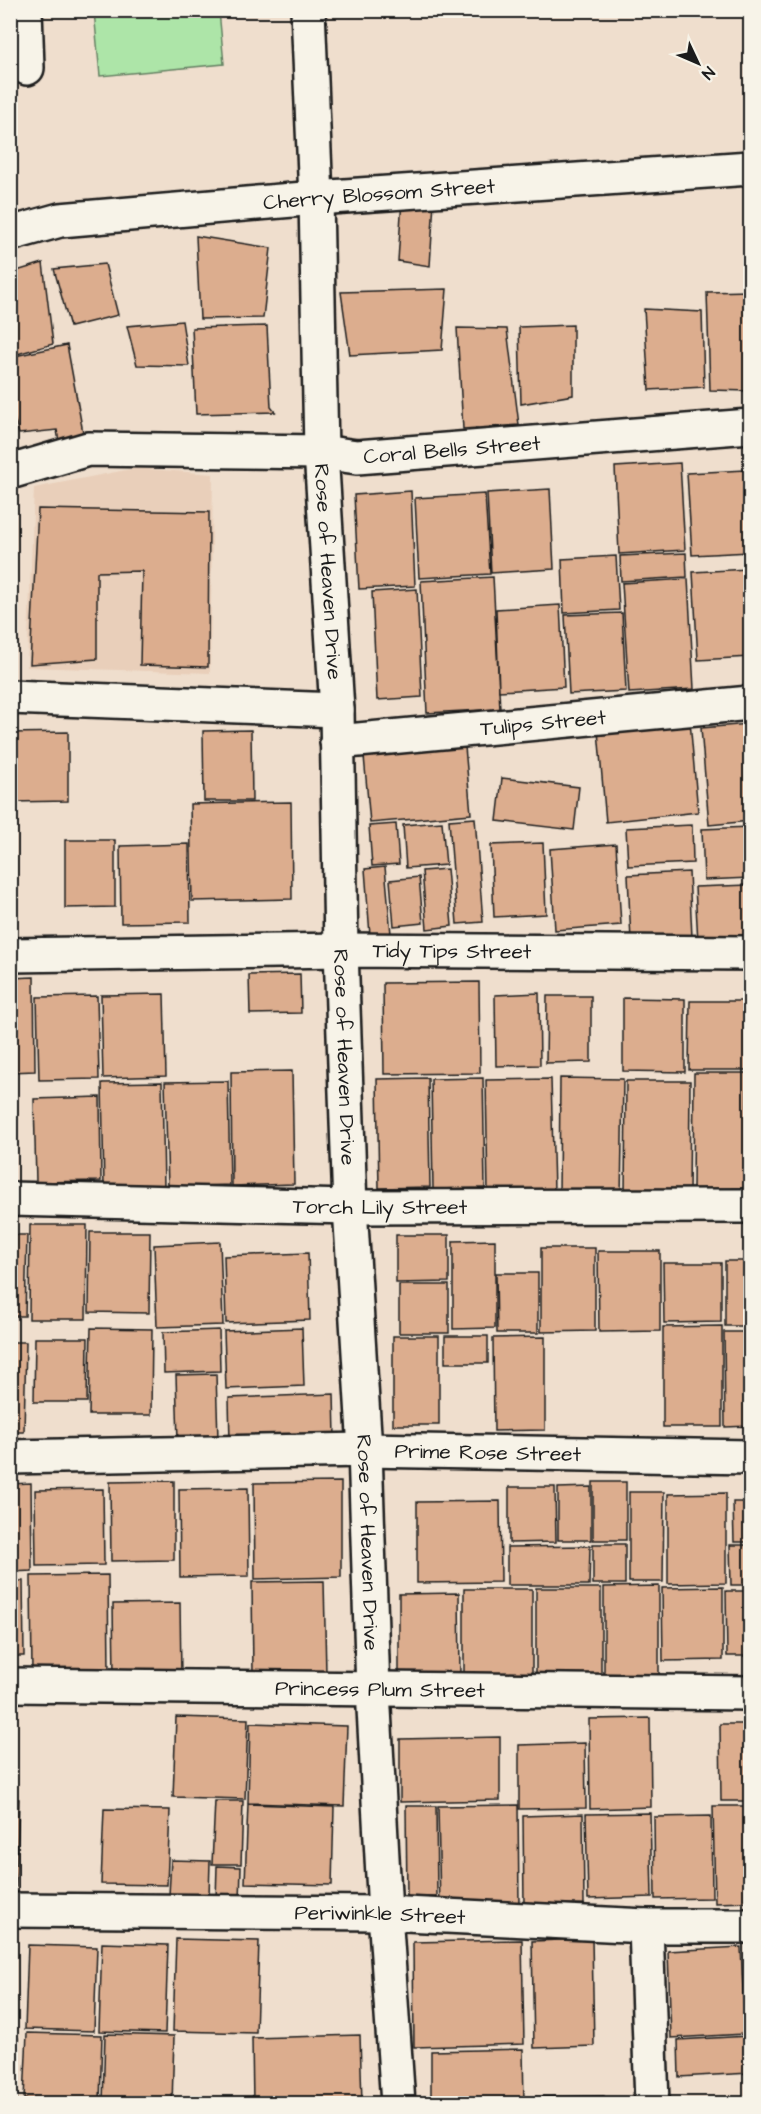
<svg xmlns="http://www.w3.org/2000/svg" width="761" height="2114" font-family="'Architects Daughter',sans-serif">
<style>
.built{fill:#e9cfba}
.green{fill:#ade5a8;stroke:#648062;stroke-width:1.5}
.building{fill:#dcad8e;stroke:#1c1c1c;stroke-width:1.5}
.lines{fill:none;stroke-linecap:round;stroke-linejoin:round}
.minor-casing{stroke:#1c1c1c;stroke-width:38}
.minor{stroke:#f7f3e8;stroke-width:33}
.labels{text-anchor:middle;stroke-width:6;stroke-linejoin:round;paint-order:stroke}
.street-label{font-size:21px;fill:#1c1c1c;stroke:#f7f3e8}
</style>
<rect width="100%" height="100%" fill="#efdecd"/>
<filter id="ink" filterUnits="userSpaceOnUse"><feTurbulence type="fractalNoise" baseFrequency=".0167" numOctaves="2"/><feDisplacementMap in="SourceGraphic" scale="12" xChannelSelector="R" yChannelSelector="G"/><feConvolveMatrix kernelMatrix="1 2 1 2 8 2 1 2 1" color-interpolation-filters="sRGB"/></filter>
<g filter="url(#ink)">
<path class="built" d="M136,468L213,474L210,673L27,667L34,488Z"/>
<path class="green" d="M94,11H219L224,64L100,76Z"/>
<g class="building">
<path d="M402,199L434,201L430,266L398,261Z"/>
<path d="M196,236L271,248L263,318L200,319Z"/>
<path d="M43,263L53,344L10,356V273Z"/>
<path d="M105,264L118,315L70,327L54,269Z"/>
<path d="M447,289L442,350L350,355L341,292Z"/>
<path d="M750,291V391L710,390L707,292Z"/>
<path d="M644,309L702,312L704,387L649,390Z"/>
<path d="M182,321L189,366L137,365L127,326Z"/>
<path d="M573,325V395L521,404L519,327Z"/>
<path d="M267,326L271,407L275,412L196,414L192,328Z"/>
<path d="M457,328L507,329L519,425L463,429Z"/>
<path d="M67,345L84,438L59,442L57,430L19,434L10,404V357Z"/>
<path d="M680,463L685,550L619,554L615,467Z"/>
<path d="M746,470L750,552L692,555L687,473Z"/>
<path d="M550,489L554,569L491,573L487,493Z"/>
<path d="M411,491L415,586L359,589L354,495Z"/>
<path d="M485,494L490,574L419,578L415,498Z"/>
<path d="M38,509L209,512L208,667L140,665L142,571L97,572V659L30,664Z"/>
<path d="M686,553L687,577L621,581L620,556Z"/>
<path d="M616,556L619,610L564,613L562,559Z"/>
<path d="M748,569L750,657L698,660L693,572Z"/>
<path d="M493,577L500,709L427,713L421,581Z"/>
<path d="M688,579L694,689L629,693L622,583Z"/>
<path d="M417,589L422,697L377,700L372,592Z"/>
<path d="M560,605L564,687L499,691L496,609Z"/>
<path d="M622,613L626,691L569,694L565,615Z"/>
<path d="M690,721L698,812L606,822L598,731Z"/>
<path d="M750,724V821L709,825L701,728Z"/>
<path d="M251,730L252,801H204L203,731Z"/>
<path d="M68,732V801L10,802V733Z"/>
<path d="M465,747L471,814L370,823L364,756Z"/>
<path d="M502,778L579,787L574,830L497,821Z"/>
<path d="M291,802L292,899L192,901L190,804Z"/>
<path d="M475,818L483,922L457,924L449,820Z"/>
<path d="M442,822L446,865L406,868L403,825Z"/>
<path d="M396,824L399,864L372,866L369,826Z"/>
<path d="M692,825L693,863L628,866L626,828Z"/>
<path d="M750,827V878L704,880L702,829Z"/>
<path d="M65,840H115V907L65,908Z"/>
<path d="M543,843L546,914L494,917L491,845Z"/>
<path d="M189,844L190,922L121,923L120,846Z"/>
<path d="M616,844L621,925L555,930L550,849Z"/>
<path d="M385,867L391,934L370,935L365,869Z"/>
<path d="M447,869L452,926L427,929L422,871Z"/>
<path d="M689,872L692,938L631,941L628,875Z"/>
<path d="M419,877L423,923L394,926L390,880Z"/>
<path d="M749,885L750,940L698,942L695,887Z"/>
<path d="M300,974L301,1013L250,1014L249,975Z"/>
<path d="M34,977L35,1071L10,1072V978Z"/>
<path d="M479,982L480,1073L384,1074L383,983Z"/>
<path d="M539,993L540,1065L496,1066L495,995Z"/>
<path d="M164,994L166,1076L103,1078L101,995Z"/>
<path d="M97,996L99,1079L39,1080L37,997Z"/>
<path d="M547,996H591V1062L546,1063Z"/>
<path d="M623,998L685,999V1072L623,1071Z"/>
<path d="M690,1001H748L747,1070H689Z"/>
<path d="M292,1071L294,1184L232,1186L231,1072Z"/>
<path d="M694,1073H747L746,1191L693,1190Z"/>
<path d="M428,1078L430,1187L379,1188L377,1079Z"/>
<path d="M483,1078L485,1188L433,1189L431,1079Z"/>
<path d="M560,1078L623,1079L621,1197H559Z"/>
<path d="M551,1079L554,1191L488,1193L486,1080Z"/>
<path d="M228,1081L230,1185L168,1187L165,1082Z"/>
<path d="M626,1081H690L689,1196H625Z"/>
<path d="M162,1082L164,1187L104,1188L102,1083Z"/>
<path d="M100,1097L101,1181L36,1182L34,1099Z"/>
<path d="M30,1225H87L86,1319H29Z"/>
<path d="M90,1232H150L149,1313L89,1312Z"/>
<path d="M10,1235H27L25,1316H10Z"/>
<path d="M396,1235H449V1282L396,1283Z"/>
<path d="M495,1240V1328L453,1329V1241Z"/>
<path d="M220,1242L223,1325L157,1327L154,1245Z"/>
<path d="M541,1248H595V1331L541,1332Z"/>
<path d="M598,1251H660V1331L599,1332Z"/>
<path d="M308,1253L310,1320L226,1323L224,1256Z"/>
<rect x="725" y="1261" width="25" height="65"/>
<path d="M663,1263H721V1322L664,1323Z"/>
<path d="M496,1273H538V1333H497Z"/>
<rect x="399" y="1285" width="50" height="48"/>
<path d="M722,1326V1427H663V1327Z"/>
<path d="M91,1328L152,1329L151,1415H89Z"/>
<path d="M302,1328L304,1386L226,1389L224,1331Z"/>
<path d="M219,1330L220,1371L164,1373L163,1332Z"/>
<path d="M724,1332H750V1426L725,1427Z"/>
<rect x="393" y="1336" width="46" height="89"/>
<rect x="445" y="1336" width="43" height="27"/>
<path d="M545,1337V1430L494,1431L493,1338Z"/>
<path d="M35,1338H88L87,1402H34Z"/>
<path d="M10,1342H26L24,1432H10Z"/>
<path d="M216,1374L218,1439L178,1441L176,1375Z"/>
<path d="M334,1394L335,1438L230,1442L229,1398Z"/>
<path d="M174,1481V1560L111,1561L110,1482Z"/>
<path d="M341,1482V1577L255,1579L254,1483Z"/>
<rect x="593" y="1482" width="33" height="58"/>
<path d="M31,1483L32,1571L10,1572V1484Z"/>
<path d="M509,1487H555L556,1542L509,1543Z"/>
<path d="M591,1487V1540H558V1488Z"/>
<path d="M248,1488L249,1576L180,1577L179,1489Z"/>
<path d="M103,1489L104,1565L36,1566L35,1490Z"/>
<path d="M629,1492H664L663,1582H629Z"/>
<path d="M726,1493V1583L668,1584V1494Z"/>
<path d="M500,1501L501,1582L417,1583V1502Z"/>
<path d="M733,1502H750V1542H734Z"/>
<rect x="593" y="1544" width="32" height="40"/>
<path d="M730,1545H750V1585H731Z"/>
<path d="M590,1546L589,1585H507V1547Z"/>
<path d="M108,1575L109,1673L32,1675L31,1576Z"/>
<path d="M10,1581H23L24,1656H10Z"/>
<path d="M324,1581L326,1674L253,1675L252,1582Z"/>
<path d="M659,1586V1682H604V1587Z"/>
<path d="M723,1587V1660L663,1661L662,1588Z"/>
<rect x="536" y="1588" width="65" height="92"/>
<path d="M464,1589H532V1674L464,1675Z"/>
<path d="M726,1591H750V1656H727Z"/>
<path d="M459,1593L460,1676H399V1594Z"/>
<path d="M180,1603L181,1675L114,1676L113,1604Z"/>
<path d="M176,1717L248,1719L245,1799L173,1797Z"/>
<path d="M650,1718L651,1807L590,1809L589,1719Z"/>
<path d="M250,1723L347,1726L344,1806L248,1803Z"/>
<path d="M720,1724H750V1801H721Z"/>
<path d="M500,1737V1800L400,1802V1739Z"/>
<path d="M585,1743L586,1808L519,1809V1745Z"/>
<path d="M10,1799H19L16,1887H10Z"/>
<path d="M215,1801H243L241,1864H212Z"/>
<path d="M248,1804L334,1807L332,1885L245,1883Z"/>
<path d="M518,1805L519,1907L440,1909L438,1806Z"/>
<path d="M406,1806H436L437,1897H407Z"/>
<path d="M713,1806H750V1902L715,1903Z"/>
<path d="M104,1809L170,1810L167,1885L101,1884Z"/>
<path d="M650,1813L652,1897L588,1899L586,1814Z"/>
<path d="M583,1814L584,1904L524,1905L523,1816Z"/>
<path d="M711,1816L712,1898L655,1899L654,1817Z"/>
<path d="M171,1860L210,1861L209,1896L169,1895Z"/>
<path d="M217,1866L241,1867L240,1901L216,1900Z"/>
<path d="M176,1939L259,1941L256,2033L173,2031Z"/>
<path d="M592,1939L594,2046L534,2048L532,1941Z"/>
<path d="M522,1940L524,2044L414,2047L413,1942Z"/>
<path d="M102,1943L168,1945L165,2033L99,2031Z"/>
<path d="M28,1945L97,1947L94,2031L25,2029Z"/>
<path d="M741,1947L745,2034L671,2038L668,1951Z"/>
<path d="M27,2033L102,2035L100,2101L24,2099Z"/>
<path d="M105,2034L174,2036L172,2104L103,2103Z"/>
<path d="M360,2035L362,2104H253L252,2038Z"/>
<path d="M749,2036L750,2073L679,2077L678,2040Z"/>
<path d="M10,2038H18L17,2104H10Z"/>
<path d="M523,2049L524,2104H431V2051Z"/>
<path d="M604,2096V2104H531V2097Z"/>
</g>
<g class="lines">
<defs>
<g id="minor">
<path d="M25,10L27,68"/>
<path id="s1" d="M308,10L316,198L321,452L337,710L341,950L350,1207L365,1450L373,1690L385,1913L398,2104"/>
<path id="s2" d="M10,234L60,220L316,198L750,168"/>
<path id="s3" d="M10,472L88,449L321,452L357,457L750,426"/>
<path d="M10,697L337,710"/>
<path id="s4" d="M337,742L750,703"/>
<path id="s5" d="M10,955L341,950L750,953"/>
<path id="s6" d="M10,1199L350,1207L750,1206"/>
<path id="s7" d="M10,1457L365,1450L750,1457"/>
<path id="s8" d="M10,1685L750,1693"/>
<path id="s9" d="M10,1910L385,1913L646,1926H750"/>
<path d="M646,1926L652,2104"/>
</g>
</defs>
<use href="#minor" class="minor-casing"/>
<use href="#minor" class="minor"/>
</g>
</g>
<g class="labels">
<g class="street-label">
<text dy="7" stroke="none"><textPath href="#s2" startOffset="372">Cherry Blossom Street</textPath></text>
<text dy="7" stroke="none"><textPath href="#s3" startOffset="446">Coral Bells Street</textPath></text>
<text dy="7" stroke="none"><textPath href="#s1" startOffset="562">Rose of Heaven Drive</textPath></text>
<text dy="7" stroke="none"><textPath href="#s4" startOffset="207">Tulips Street</textPath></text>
<text dy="7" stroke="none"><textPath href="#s5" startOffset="442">Tidy Tips Street</textPath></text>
<text dy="7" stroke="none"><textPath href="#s1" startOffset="1048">Rose of Heaven Drive</textPath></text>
<text dy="7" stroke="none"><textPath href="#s6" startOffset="370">Torch Lily Street</textPath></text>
<text dy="7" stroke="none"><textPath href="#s7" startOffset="478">Prime Rose Street</textPath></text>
<text dy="7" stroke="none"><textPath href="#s1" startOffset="1534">Rose of Heaven Drive</textPath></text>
<text dy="7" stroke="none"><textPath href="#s8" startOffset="370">Princess Plum Street</textPath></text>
<text dy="7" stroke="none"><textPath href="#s9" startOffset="370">Periwinkle Street</textPath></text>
</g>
</g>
<rect width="761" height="2114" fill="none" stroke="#f7f3e8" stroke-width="36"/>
<rect x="18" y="18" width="725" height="2078" fill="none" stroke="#1c1c1c" stroke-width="2" filter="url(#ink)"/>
<g transform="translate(698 63) rotate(134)" stroke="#f7f3e8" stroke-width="4.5" paint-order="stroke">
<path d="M0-4.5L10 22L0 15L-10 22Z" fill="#1c1c1c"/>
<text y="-9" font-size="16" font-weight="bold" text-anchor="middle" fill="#1c1c1c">N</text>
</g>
</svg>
